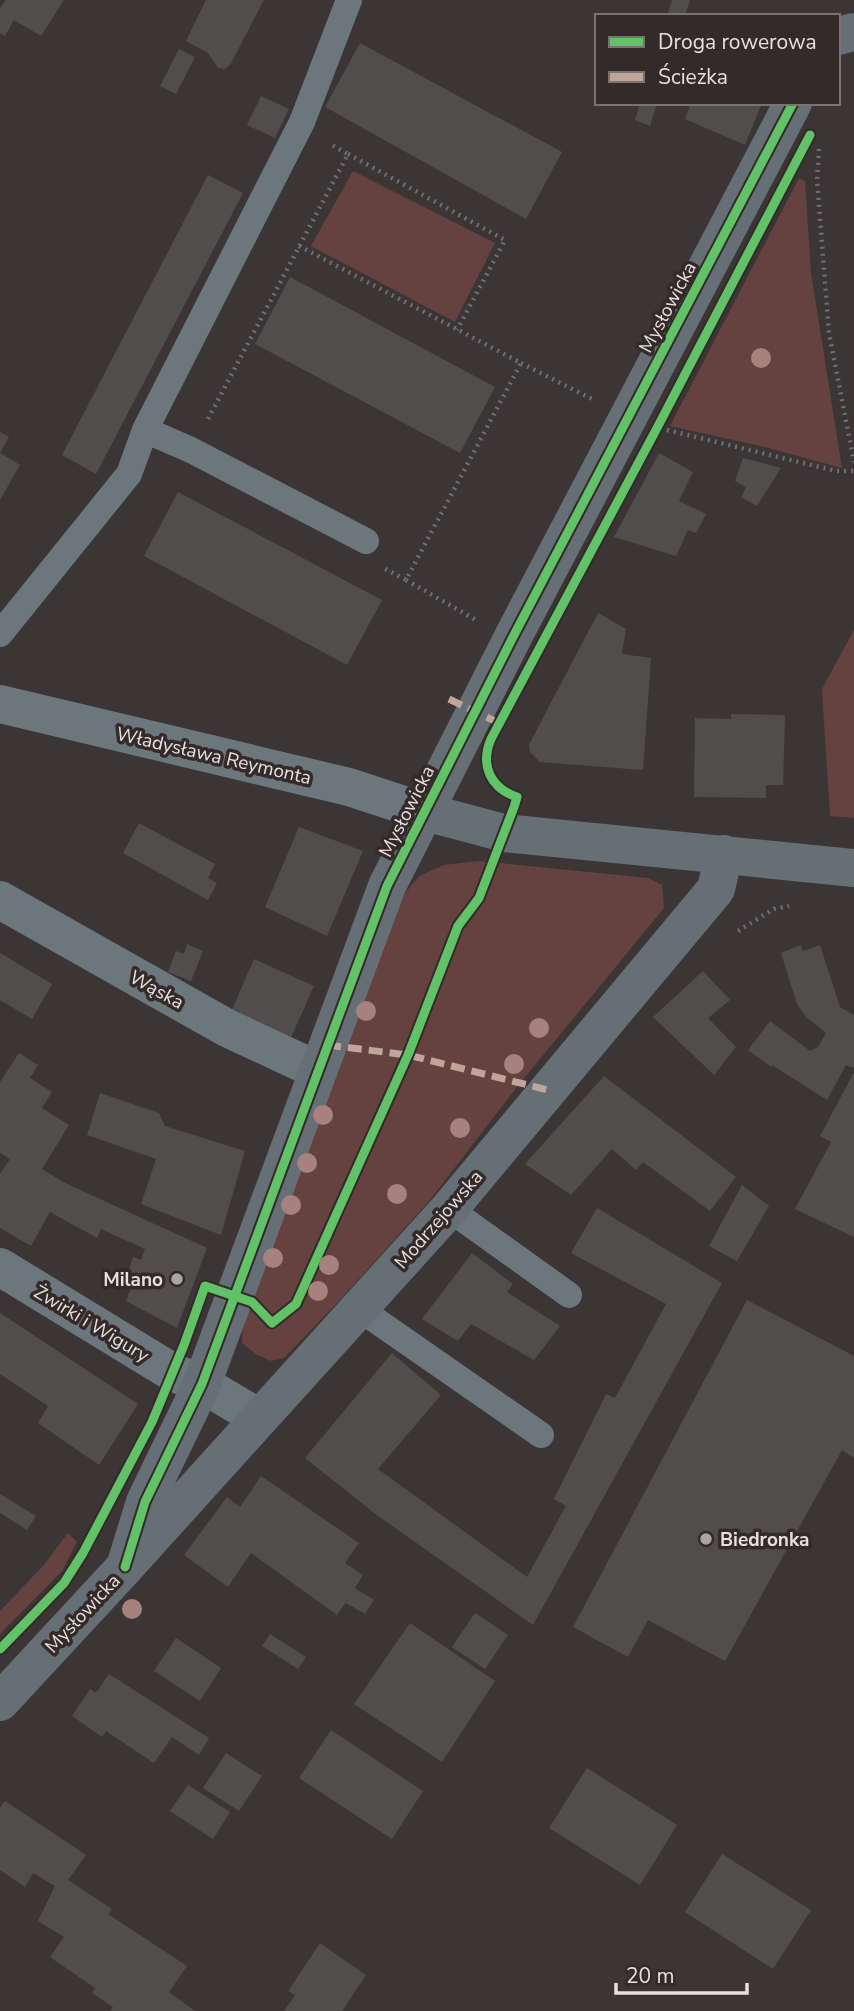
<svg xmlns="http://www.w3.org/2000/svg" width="854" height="2011" font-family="'Nunito Sans',sans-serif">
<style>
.green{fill:#65423f}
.building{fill:#524d4d}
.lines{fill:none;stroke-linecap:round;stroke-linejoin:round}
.path{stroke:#6c7073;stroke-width:4.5;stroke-dasharray:2 5;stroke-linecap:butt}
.lane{stroke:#6b777d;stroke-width:26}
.street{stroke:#6b777d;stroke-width:38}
.secondary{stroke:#666f75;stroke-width:38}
.quiet{stroke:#c0a59a;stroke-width:7;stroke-dasharray:14 7;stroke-linecap:butt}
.cycleway-casing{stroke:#332a29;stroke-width:13}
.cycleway{stroke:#61c268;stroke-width:9}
.tree{fill:#a6817e}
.poi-dot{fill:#aaa4a4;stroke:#332a29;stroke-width:2.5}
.labels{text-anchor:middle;stroke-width:7;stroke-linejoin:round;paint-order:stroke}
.street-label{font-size:19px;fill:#e6e0e0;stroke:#332a29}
.poi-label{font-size:19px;font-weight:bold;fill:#e6e0e0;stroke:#332a29;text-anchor:end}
</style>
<rect width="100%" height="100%" fill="#3b3635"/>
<g class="green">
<path d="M353,171L495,243L455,322L311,246Z"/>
<path d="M799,178L805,181L811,273L842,468L765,447L670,426Z"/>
<path d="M854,630V818L830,816L822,689Z"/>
<path d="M479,861L648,878L662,885L664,908L517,1087L430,1200L339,1301L284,1358L271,1361L256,1354L242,1343L243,1318L399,901L419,876L444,865Z"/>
<path d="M68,1533L77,1542L62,1571L0,1634V1611L44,1565Z"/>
</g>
<g class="building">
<path d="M6,0H64L41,36L14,20L5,36L0,33V8Z"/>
<path d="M206,0H264L230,65L225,69L218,68L208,53L186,41Z"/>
<path d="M672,0H690L685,16H667Z"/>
<path d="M360,43L562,152L526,219L325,107Z"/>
<path d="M179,49L195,57L176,94L160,86Z"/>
<path d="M261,96L289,109L275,138L247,125Z"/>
<path d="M640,103H657L650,126L635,120Z"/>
<path d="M691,103H762L745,145L685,119Z"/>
<path d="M208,175L243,193L96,474L62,455Z"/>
<path d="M290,277L495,387L460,453L255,344Z"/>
<path d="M0,432L9,437L0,453L20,465L0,500Z"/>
<path d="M659,453L693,472L679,501L706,514L696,533L688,530L676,556L614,537Z"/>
<path d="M743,458L781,468L757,506L741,497L746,487L735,481Z"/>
<path d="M178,492L382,600L347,665L144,556Z"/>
<path d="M598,613L626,629L622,654L651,658L643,770L540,762L530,752L529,745L534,735Z"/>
<path d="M731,714L785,715L783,785H766V798L694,797L695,718L731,719Z"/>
<path d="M139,823L215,864L208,878L217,883L208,900L123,853Z"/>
<path d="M299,827L363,851L327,936L265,907Z"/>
<path d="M187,944L203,951L191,981L168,972L176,951L184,954Z"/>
<path d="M801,945L803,951L820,945L840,1007L854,1015V1068L846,1065L827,1100L772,1065L771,1067L748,1050L770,1021L810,1051L818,1047L826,1033L806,1017L797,1004L781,953Z"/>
<path d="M0,953L52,984L32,1019L0,1000Z"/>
<path d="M254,959L314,986L289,1042L230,1014Z"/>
<path d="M703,971L730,1000L708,1018L736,1047L714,1075L653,1017Z"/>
<path d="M19,1053L38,1065L30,1078L52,1092L42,1108L69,1125L42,1169L65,1183L207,1248L177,1328L126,1301L135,1278L127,1275L133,1257L141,1260L145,1249L101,1229L97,1238L50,1212L31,1246L0,1228V1174L10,1159L0,1153V1082Z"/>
<path d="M854,1072V1237L795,1209L831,1142L820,1136Z"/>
<path d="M604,1076L736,1177L710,1211L643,1162L636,1170L612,1149L571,1195L525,1164Z"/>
<path d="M100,1093L159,1113L165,1126L245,1151L221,1235L141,1204L156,1159L87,1135Z"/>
<path d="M742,1185L769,1206L737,1261L709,1246Z"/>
<path d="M597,1208L722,1283L533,1625L378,1516L305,1458L392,1353L441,1395L378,1469L527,1577L566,1506L554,1499L606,1394L615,1398L666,1304L571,1253Z"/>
<path d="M472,1253L513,1284L507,1292L560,1326L534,1360L471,1324L458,1341L422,1319Z"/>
<path d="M747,1300L854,1356V1458L842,1450L725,1661L648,1620L628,1657L573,1627Z"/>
<path d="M0,1313L138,1404L99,1465L38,1423L48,1406L0,1374Z"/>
<path d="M261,1476L359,1543L345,1563L363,1575L355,1588L374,1600L365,1614L346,1603L351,1595L337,1615L251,1553L228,1587L184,1555L227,1497L240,1507Z"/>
<path d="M0,1494L36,1516L27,1530L0,1513Z"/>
<path d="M475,1613L508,1635L485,1669L452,1647Z"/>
<path d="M410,1623L495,1681L442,1762L354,1704Z"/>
<path d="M270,1634L306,1657L298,1669L262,1646Z"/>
<path d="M176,1638L221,1668L200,1701L154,1671Z"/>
<path d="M109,1674L209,1738L199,1755L172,1737L154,1763L106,1731L102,1737L72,1716L90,1689L96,1693Z"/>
<path d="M331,1730L423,1791L392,1839L299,1778Z"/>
<path d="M226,1753L262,1776L239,1811L203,1788Z"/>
<path d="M587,1768L677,1825L640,1885L549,1828Z"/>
<path d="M188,1785L230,1812L213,1839L170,1811Z"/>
<path d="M5,1801L86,1855L68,1880L112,1909L108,1914L187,1966L169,1992L195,2011H110L113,2007L92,1993L95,1988L50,1957L64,1937L38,1921L55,1886L33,1873L25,1887L0,1870V1808Z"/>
<path d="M722,1854L811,1910L773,1969L685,1912Z"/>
<path d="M320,1943L366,1975L342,2011H284L295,1995L288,1991Z"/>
</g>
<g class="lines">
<g class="path">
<path d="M819,149L817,180L829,333L854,462"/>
<path d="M348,154L505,240L457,330"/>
<path d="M299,246L521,363L406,580L385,569"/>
<path d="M521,363L592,399"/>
<path d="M208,419L348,154L330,144"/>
<path d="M667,430L836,471H854"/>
<path d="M406,580L476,620"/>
<path d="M738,931L774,909L789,906"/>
</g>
<g class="lane">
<path d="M145,430L191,450L366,541"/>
<path d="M0,634L129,474L145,430L302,122L349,0"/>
<path d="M449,1209L569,1295"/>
<path d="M361,1306L374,1319L541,1435"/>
</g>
<g class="street">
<path d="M0,704L349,787L425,812"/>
<path d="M0,900L227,1028L317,1070"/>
<path d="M0,1267L172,1372L202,1384L259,1418"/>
</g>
<g class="secondary">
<path d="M838,36L854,32"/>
<path d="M425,812L504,833L854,868"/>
<path d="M125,1567L145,1502L202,1384L387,886L514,635L793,103"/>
<path d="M0,1702L125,1567L449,1209L716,889L724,854"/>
</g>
<g class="quiet">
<path d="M449,699L499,723"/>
<path d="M327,1045L408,1055L548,1090"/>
</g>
<defs>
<g id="cycleway">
<path d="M125,1567L145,1502L202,1384L387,886L514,635L793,103"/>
<path d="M0,1649L64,1583L83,1553L152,1422L184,1345L205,1286L252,1302L272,1323L296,1304L408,1055L458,926L479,898L514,807L517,797C490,788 480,765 491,739L657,428L810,135"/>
</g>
</defs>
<use href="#cycleway" class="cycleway-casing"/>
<use href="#cycleway" class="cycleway"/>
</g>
<g class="tree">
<circle cx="761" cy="358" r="10"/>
<circle cx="366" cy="1011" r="10"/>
<circle cx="539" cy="1028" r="10"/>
<circle cx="514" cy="1064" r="10"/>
<circle cx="323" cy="1115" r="10"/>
<circle cx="460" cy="1128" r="10"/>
<circle cx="307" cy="1163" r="10"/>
<circle cx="397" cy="1194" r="10"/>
<circle cx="291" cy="1205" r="10"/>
<circle cx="273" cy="1258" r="10"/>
<circle cx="329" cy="1265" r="10"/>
<circle cx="318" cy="1291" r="10"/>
<circle cx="132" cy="1609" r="10"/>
</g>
<g class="poi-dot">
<circle cx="177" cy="1279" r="7"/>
<circle cx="706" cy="1539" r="7"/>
</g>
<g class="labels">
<g class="street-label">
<text transform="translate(667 307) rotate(-62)" y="7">Mysłowicka</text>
<text transform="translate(214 755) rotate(13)" y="7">Władysława Reymonta</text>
<text transform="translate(406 811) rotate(-63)" y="7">Mysłowicka</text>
<text transform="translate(157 989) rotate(29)" y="7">Wąska</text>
<text transform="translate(438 1219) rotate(-49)" y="7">Modrzejowska</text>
<text transform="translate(92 1323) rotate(31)" y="7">Żwirki i Wigury</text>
<text transform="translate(82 1613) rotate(-47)" y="7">Mysłowicka</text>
</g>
<g class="poi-label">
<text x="163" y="1286">Milano</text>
<text x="720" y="1546" text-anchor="start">Biedronka</text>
</g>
</g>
<rect x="595" y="14" width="245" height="91" fill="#332a29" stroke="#7b7372" stroke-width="2"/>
<rect x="609" y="37" width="35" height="10" fill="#61c268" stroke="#7b7372" stroke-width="2"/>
<text x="658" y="49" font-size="21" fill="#e6e0e0">Droga rowerowa</text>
<rect x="609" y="72" width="35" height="10" fill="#c0a59a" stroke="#7b7372" stroke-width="2"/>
<text x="658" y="84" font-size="21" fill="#e6e0e0">Ścieżka</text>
<path d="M616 1983v10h131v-10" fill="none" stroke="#e6e0e0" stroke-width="3.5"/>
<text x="626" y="1983" font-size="21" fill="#e6e0e0" stroke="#332a29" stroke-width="5" paint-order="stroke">20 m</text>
</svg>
